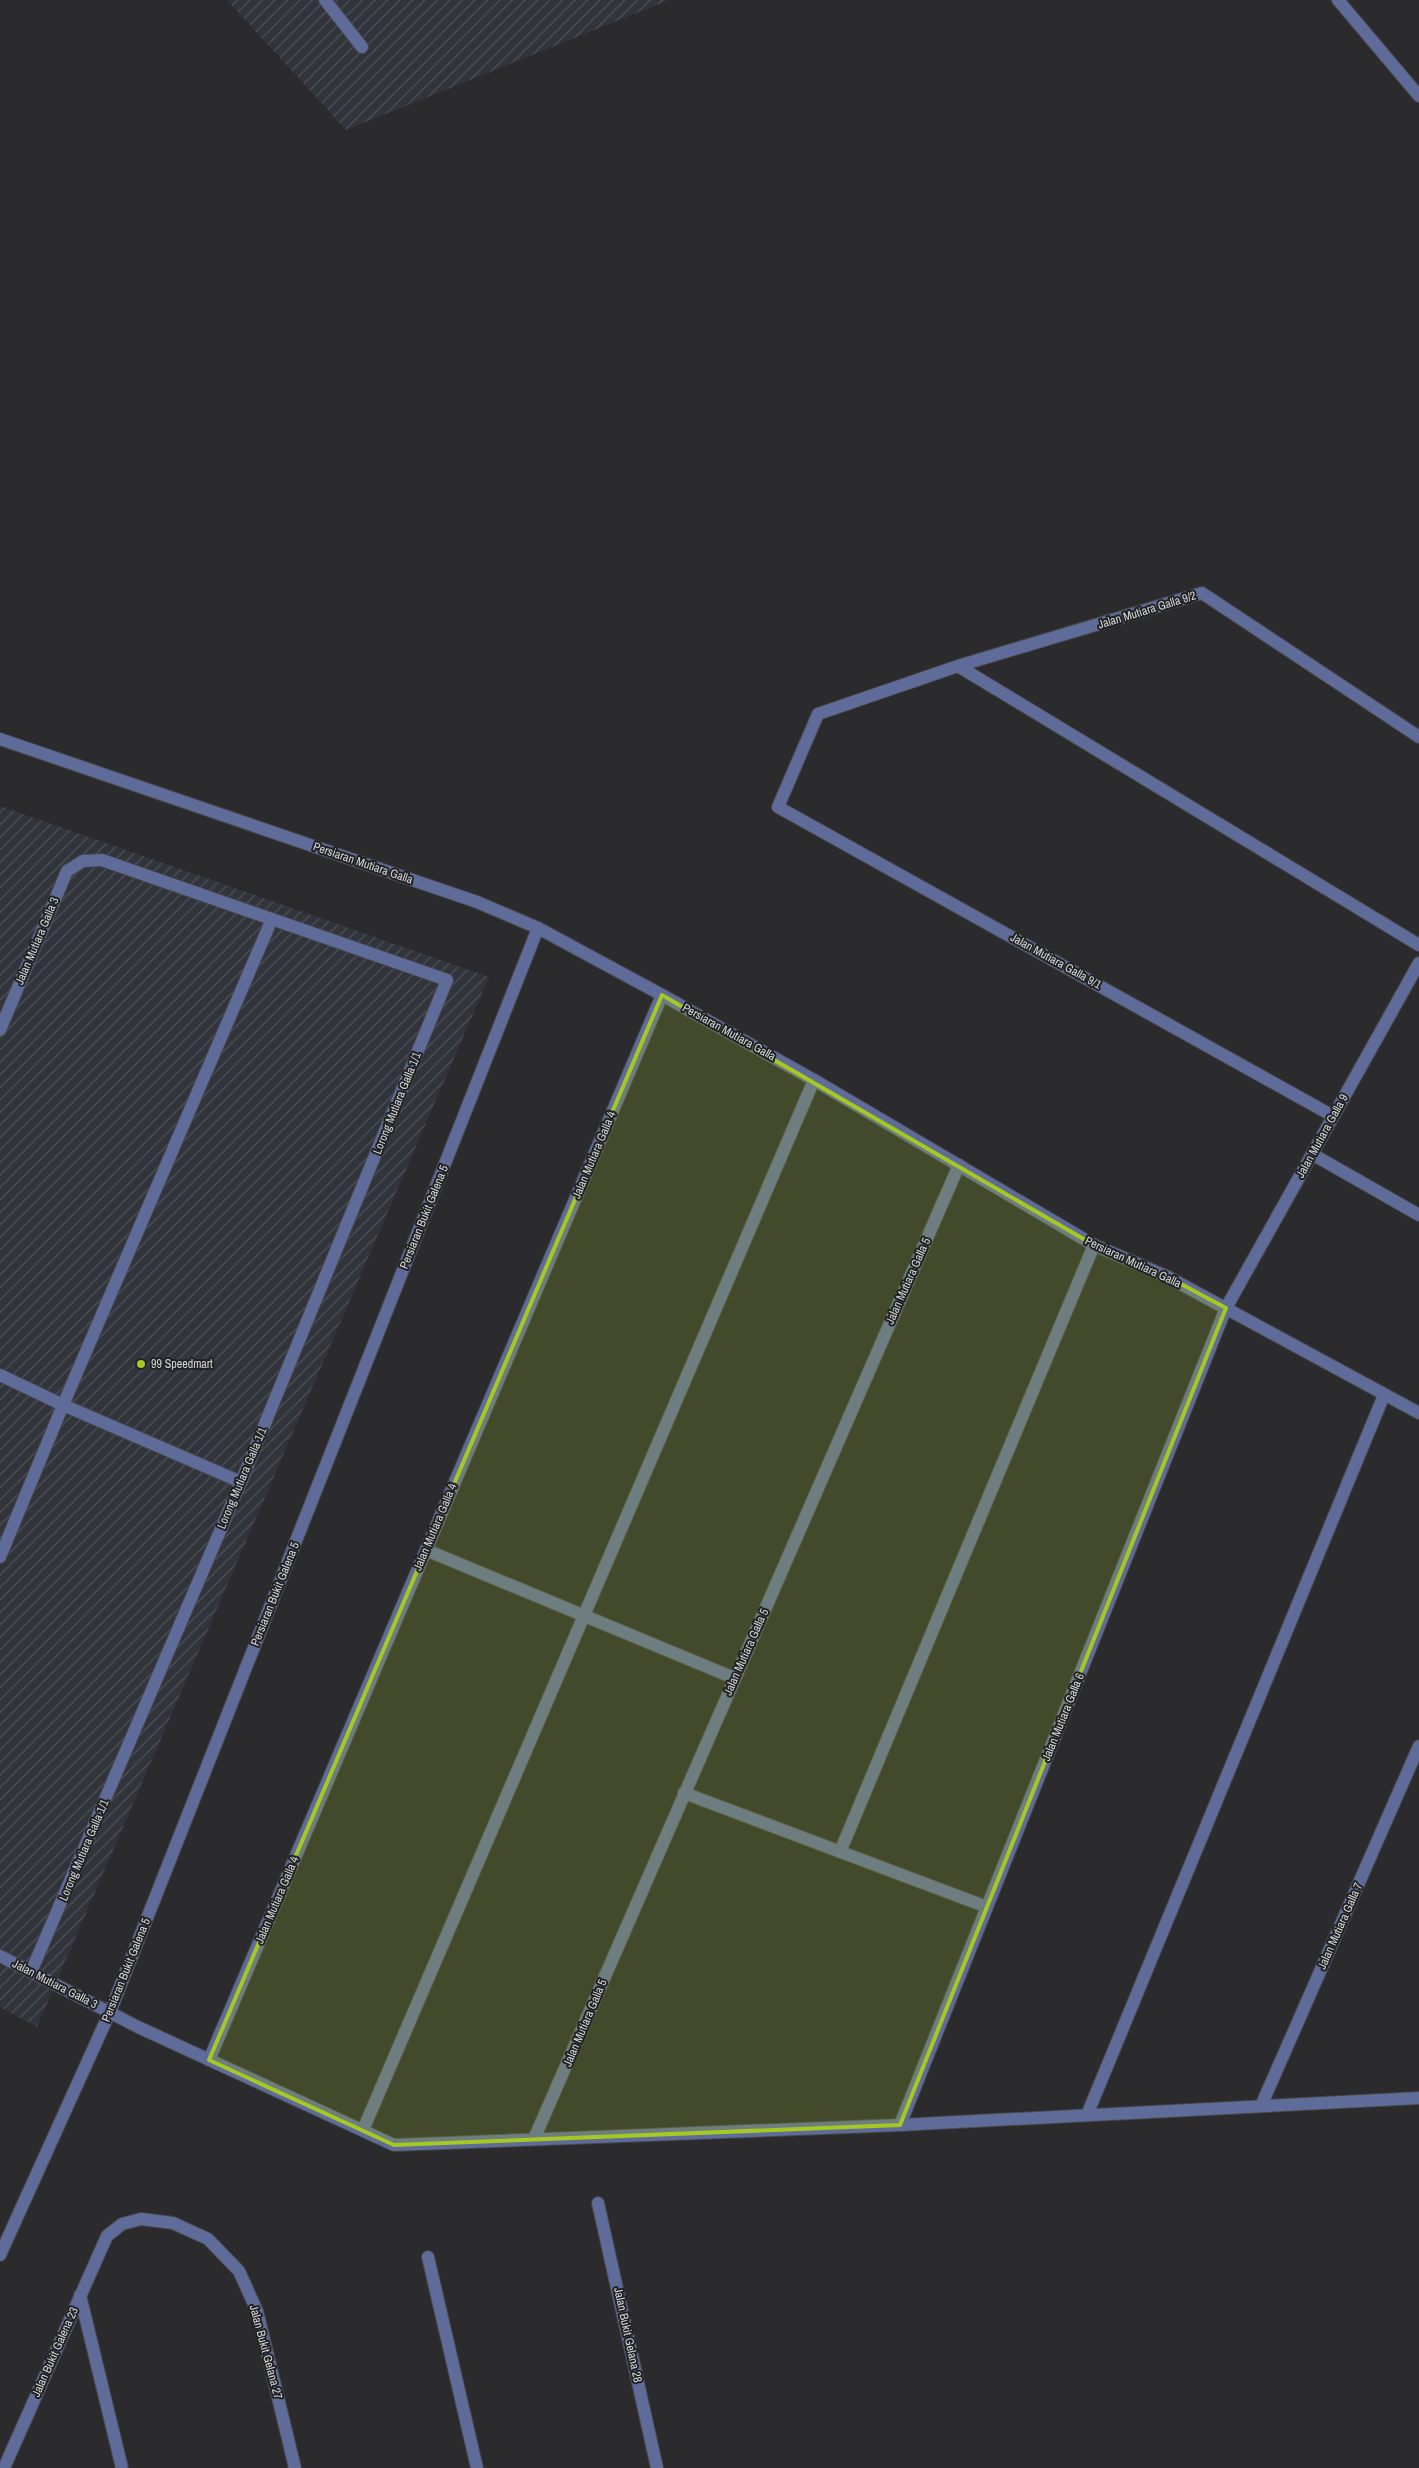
<svg xmlns="http://www.w3.org/2000/svg" width="1419" height="2468" font-family="'Archivo Narrow',sans-serif">
<style>
.industrial{fill:url(#industrial-furrows)}
.lines{fill:none;stroke-linecap:round;stroke-linejoin:round}
.minor-casing{stroke:#464649;stroke-width:14}
.minor{stroke:#5f6b98;stroke-width:12}
.marked{fill:#a5c822;fill-opacity:0.2;stroke:#a5c822;stroke-width:4;stroke-linejoin:round}
.poi-dot{fill:#a5c822;stroke:#212224;stroke-width:2}
.labels{text-anchor:middle;stroke-width:4;stroke-linejoin:round;paint-order:stroke}
.street-label{font-size:12px;fill:#d5d6d7;stroke:#212224}
.poi-label{font-size:12px;fill:#d5d6d7;stroke:#212224;text-anchor:start}
</style>
<defs>
<pattern id="industrial-furrows" width="10" height="10" patternUnits="userSpaceOnUse" patternTransform="scale(1.25)"><rect width="10" height="10" fill="#32343c"/><path d="M-1 1l2-2M0 10L10 0M9 11l2-2" fill="none" stroke="#4f5157"/></pattern>
</defs>
<rect width="100%" height="100%" fill="#2b2b2e"/>
<g class="industrial">
<path d="M227,0H669L346,130Z"/>
<path d="M0,806L489,977L37,2027L0,2007Z"/>
</g>
<g class="lines">
<defs>
<g id="minor">
<path d="M325,0L362,47"/>
<path d="M1338,0L1419,96"/>
<path d="M958,666L1419,945"/>
<path d="M0,739L477,902L538,928L662,995L814,1080L1094,1245L1168,1277L1419,1413"/>
<path d="M0,1030L67,871L83,861L102,860L447,980L241,1482L31,1972"/>
<path d="M1333,1116L778,807L818,714L958,666L1202,593L1419,737"/>
<path d="M1312,1154L1419,1215"/>
<path d="M0,1375L63,1405L241,1482"/>
<path d="M426,1550L734,1678"/>
<path d="M0,1557L63,1405L272,919"/>
<path d="M684,1793L987,1907"/>
<path d="M840,1852L1094,1245"/>
<path d="M0,1956L138,2027L394,2145L900,2125L1419,2098"/>
<path d="M209,2060L662,995"/>
<path d="M1261,2106L1419,1746"/>
<path d="M1087,2115L1384,1395"/>
<path d="M900,2125L1226,1308L1419,963"/>
<path d="M363,2130L814,1080"/>
<path d="M534,2139L959,1165"/>
<path d="M598,2203L657,2468"/>
<path d="M0,2255L110,2012L538,928"/>
<path d="M428,2257L477,2468"/>
<path d="M80,2295L122,2468"/>
<path d="M4,2468L107,2236L122,2224L141,2219L173,2223L208,2239L239,2271L257,2311L295,2468"/>
</g>
</defs>
<use href="#minor" class="minor-casing"/>
<use href="#minor" class="minor"/>
</g>
<path class="marked" d="M662,995L1094,1245L1168,1277L1226,1308L900,2125L394,2145L209,2060Z"/>
<circle class="poi-dot" cx="141" cy="1364" r="5"/>
<g class="labels">
<g class="street-label">
<text transform="translate(1147 610) rotate(-17)" y="4">Jalan Mutiara Galla 9/2</text>
<text transform="translate(363 863) rotate(19)" y="4">Persiaran Mutiara Galla</text>
<text transform="translate(37 941) rotate(-67)" y="4">Jalan Mutiara Galla 3</text>
<text transform="translate(1056 961) rotate(29)" y="4">Jalan Mutiara Galla 9/1</text>
<text transform="translate(729 1032) rotate(29)" y="4">Persiaran Mutiara Galla</text>
<text transform="translate(397 1103) rotate(-68)" y="4">Lorong Mutiara Galla 1/1</text>
<text transform="translate(1322 1136) rotate(-61)" y="4">Jalan Mutiara Galla 9</text>
<text transform="translate(594 1155) rotate(-67)" y="4">Jalan Mutiara Galla 4</text>
<text transform="translate(424 1217) rotate(-68)" y="4">Persiaran Bukit Galena 5</text>
<text transform="translate(1133 1262) rotate(25)" y="4">Persiaran Mutiara Galla</text>
<text transform="translate(908 1281) rotate(-66)" y="4">Jalan Mutiara Galla 5</text>
<text transform="translate(242 1478) rotate(-67)" y="4">Lorong Mutiara Galla 1/1</text>
<text transform="translate(435 1527) rotate(-67)" y="4">Jalan Mutiara Galla 4</text>
<text transform="translate(275 1594) rotate(-68)" y="4">Persiaran Bukit Galena 5</text>
<text transform="translate(746 1652) rotate(-66)" y="4">Jalan Mutiara Galla 5</text>
<text transform="translate(1063 1717) rotate(-68)" y="4">Jalan Mutiara Galla 6</text>
<text transform="translate(84 1850) rotate(-67)" y="4">Lorong Mutiara Galla 1/1</text>
<text transform="translate(277 1900) rotate(-67)" y="4">Jalan Mutiara Galla 4</text>
<text transform="translate(1340 1926) rotate(-66)" y="4">Jalan Mutiara Galla 7</text>
<text transform="translate(126 1970) rotate(-68)" y="4">Persiaran Bukit Galena 5</text>
<text transform="translate(55 1984) rotate(27)" y="4">Jalan Mutiara Galla 3</text>
<text transform="translate(585 2023) rotate(-67)" y="4">Jalan Mutiara Galla 5</text>
<text transform="translate(628 2335) rotate(78)" y="4">Jalan Bukit Gelana 28</text>
<text transform="translate(55 2352) rotate(-66)" y="4">Jalan Bukit Galena 23</text>
<text transform="translate(266 2352) rotate(75)" y="4">Jalan Bukit Gelana 27</text>
</g>
<g class="poi-label">
<text x="151" y="1368">99 Speedmart</text>
</g>
</g>
</svg>
